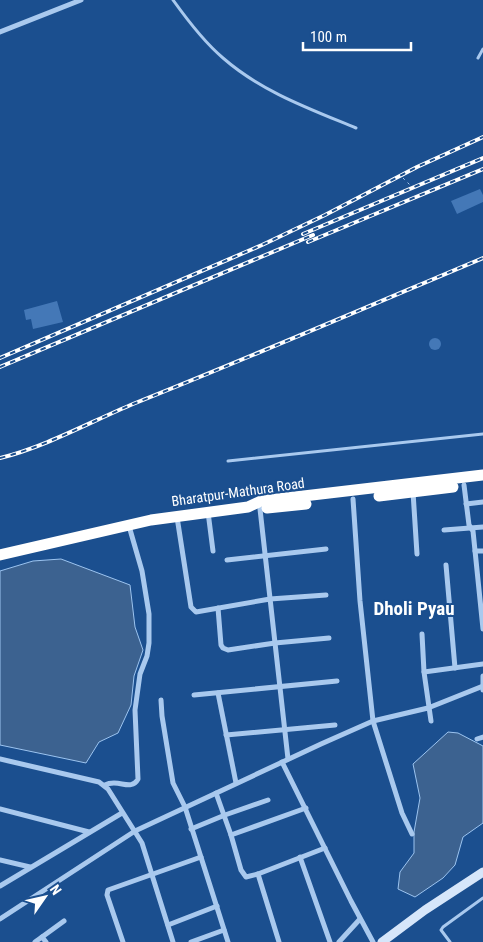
<svg xmlns="http://www.w3.org/2000/svg" width="483" height="942" font-family="'Roboto Condensed',sans-serif">
<style>
.water{fill:#3c6290;stroke:#9cc4f0}
.building{fill:#4478b7}
.lines{fill:none;stroke-linecap:round;stroke-linejoin:round}
.path{stroke:#a9c9ee;stroke-width:1;stroke-dasharray:2.5 4;stroke-linecap:butt}
.lane{stroke:#a9c9ee;stroke-width:3}
.street{stroke:#a9c9ee;stroke-width:5}
.secondary{stroke:#d6e6fa;stroke-width:9}
.highway{stroke:#fff;stroke-width:11}
.rail-casing{stroke:#fff;stroke-width:4}
.rail{stroke:#1b4f8f;stroke-width:2;stroke-dasharray:5.5;stroke-linecap:butt}
.labels{text-anchor:middle;stroke-width:4;stroke-linejoin:round;paint-order:stroke}
.street-label{font-size:14px;fill:#fff;stroke:#1b4f8f}
.district-label{font-size:19px;font-weight:bold;fill:#fff;stroke:#1b4f8f}
</style>
<rect width="100%" height="100%" fill="#1b4f8f"/>
<g class="water">
<path d="M61,559L130,585L135,627L143,650L134,676L131,705L118,733L99,742L86,763L0,745V571L33,561Z"/>
<path d="M448,732L458,733L483,746V823L463,837L455,865L443,878L415,897L398,889L400,872L414,853V832L420,798L413,764Z"/>
</g>
<g class="building">
<path d="M480,189L483,195V202L457,214L451,201Z"/>
<path d="M57,301L63,322L33,329L31,319L26,320L24,310Z"/>
<circle cx="435" cy="344" r="6"/>
</g>
<g class="lines">
<path class="path" d="M403,178L411,186"/>
<g class="lane">
<path d="M173,0C188,21 204,42 223,58C262,92 310,109 356,128"/>
<path d="M478,58L483,49"/>
<path d="M228,461L483,434"/>
<path d="M450,942L441,930L443,927L483,898"/>
</g>
<g class="street">
<path d="M0,32L81,0"/>
<path d="M464,485L469,525L473,531L483,629"/>
<path d="M413,492L417,554"/>
<path d="M353,499L360,601L373,721L402,813L412,834"/>
<path d="M466,504L483,502"/>
<path d="M260,509L288,759"/>
<path d="M208,512L213,551"/>
<path d="M177,517L191,607L196,612L270,599L326,595"/>
<path d="M444,530L483,527"/>
<path d="M475,551H483"/>
<path d="M227,560L326,549"/>
<path d="M446,565L455,668"/>
<path d="M218,608L221,645L223,648L228,650L275,643L329,638"/>
<path d="M422,634L424,672L431,721"/>
<path d="M424,672L483,664"/>
<path d="M483,676V690"/>
<path d="M218,693L236,783"/>
<path d="M194,695L337,681"/>
<path d="M161,700L162,716L173,783L185,807L228,942"/>
<path d="M226,735L335,725"/>
<path d="M477,739L483,737"/>
<path d="M0,759L99,782L108,789L142,843L173,942"/>
<path d="M282,762L351,901L373,942"/>
<path d="M105,785C118,778 131,792 138,779L135,710L140,674L147,656L149,643V614L142,571L129,526"/>
<path d="M216,793L231,835L241,870L246,877L258,874L325,848"/>
<path d="M0,809L89,832"/>
<path d="M191,829L225,815L268,800"/>
<path d="M231,835L306,808"/>
<path d="M300,857L330,942"/>
<path d="M0,860L30,867"/>
<path d="M258,874L279,942"/>
<path d="M0,886L122,813"/>
<path d="M0,919L135,831L321,744L373,721L428,708L483,686"/>
<path d="M168,925L217,906"/>
<path d="M35,942L42,937"/>
<path d="M46,942L42,937L64,921"/>
<path d="M123,942L107,895L108,890L201,857"/>
<path d="M191,942L224,930"/>
<path d="M339,942L360,919"/>
</g>
<path class="secondary" d="M382,942L425,910L483,872"/>
<g class="highway">
<path d="M379,496L453,487"/>
<path d="M267,508L306,504"/>
<path d="M0,555L151,520L248,507L261,501L483,475"/>
</g>
<defs>
<g id="rail">
<path d="M303,234L483,158"/>
<path d="M308,242L483,169"/>
<path d="M0,358L262,245L325,215L417,167L483,137"/>
<path d="M0,367L313,235"/>
<path d="M0,458C45,447 90,422 133,404C251,357 367,307 483,258"/>
</g>
</defs>
<use href="#rail" class="rail-casing"/>
<use href="#rail" class="rail"/>
</g>
<g class="labels">
<g class="street-label">
<text transform="translate(238 492) rotate(-8)" y="5">Bharatpur-Mathura Road</text>
</g>
<g class="district-label">
<text x="414" y="615">Dholi Pyau</text>
</g>
</g>
<g transform="translate(45 897) rotate(56)" stroke="#1b4f8f" stroke-width="4" paint-order="stroke">
<path d="M0-4L9 19L0 12L-9 19Z" fill="#ffffff"/>
<text y="-8" font-size="14" font-weight="bold" text-anchor="middle" fill="#ffffff">N</text>
</g>
<path d="M303 42v8h108v-8" fill="none" stroke="#ffffff" stroke-width="2.5"/>
<text x="310" y="42" font-size="15" fill="#ffffff" stroke="#1b4f8f" stroke-width="4" paint-order="stroke">100 m</text>
</svg>
